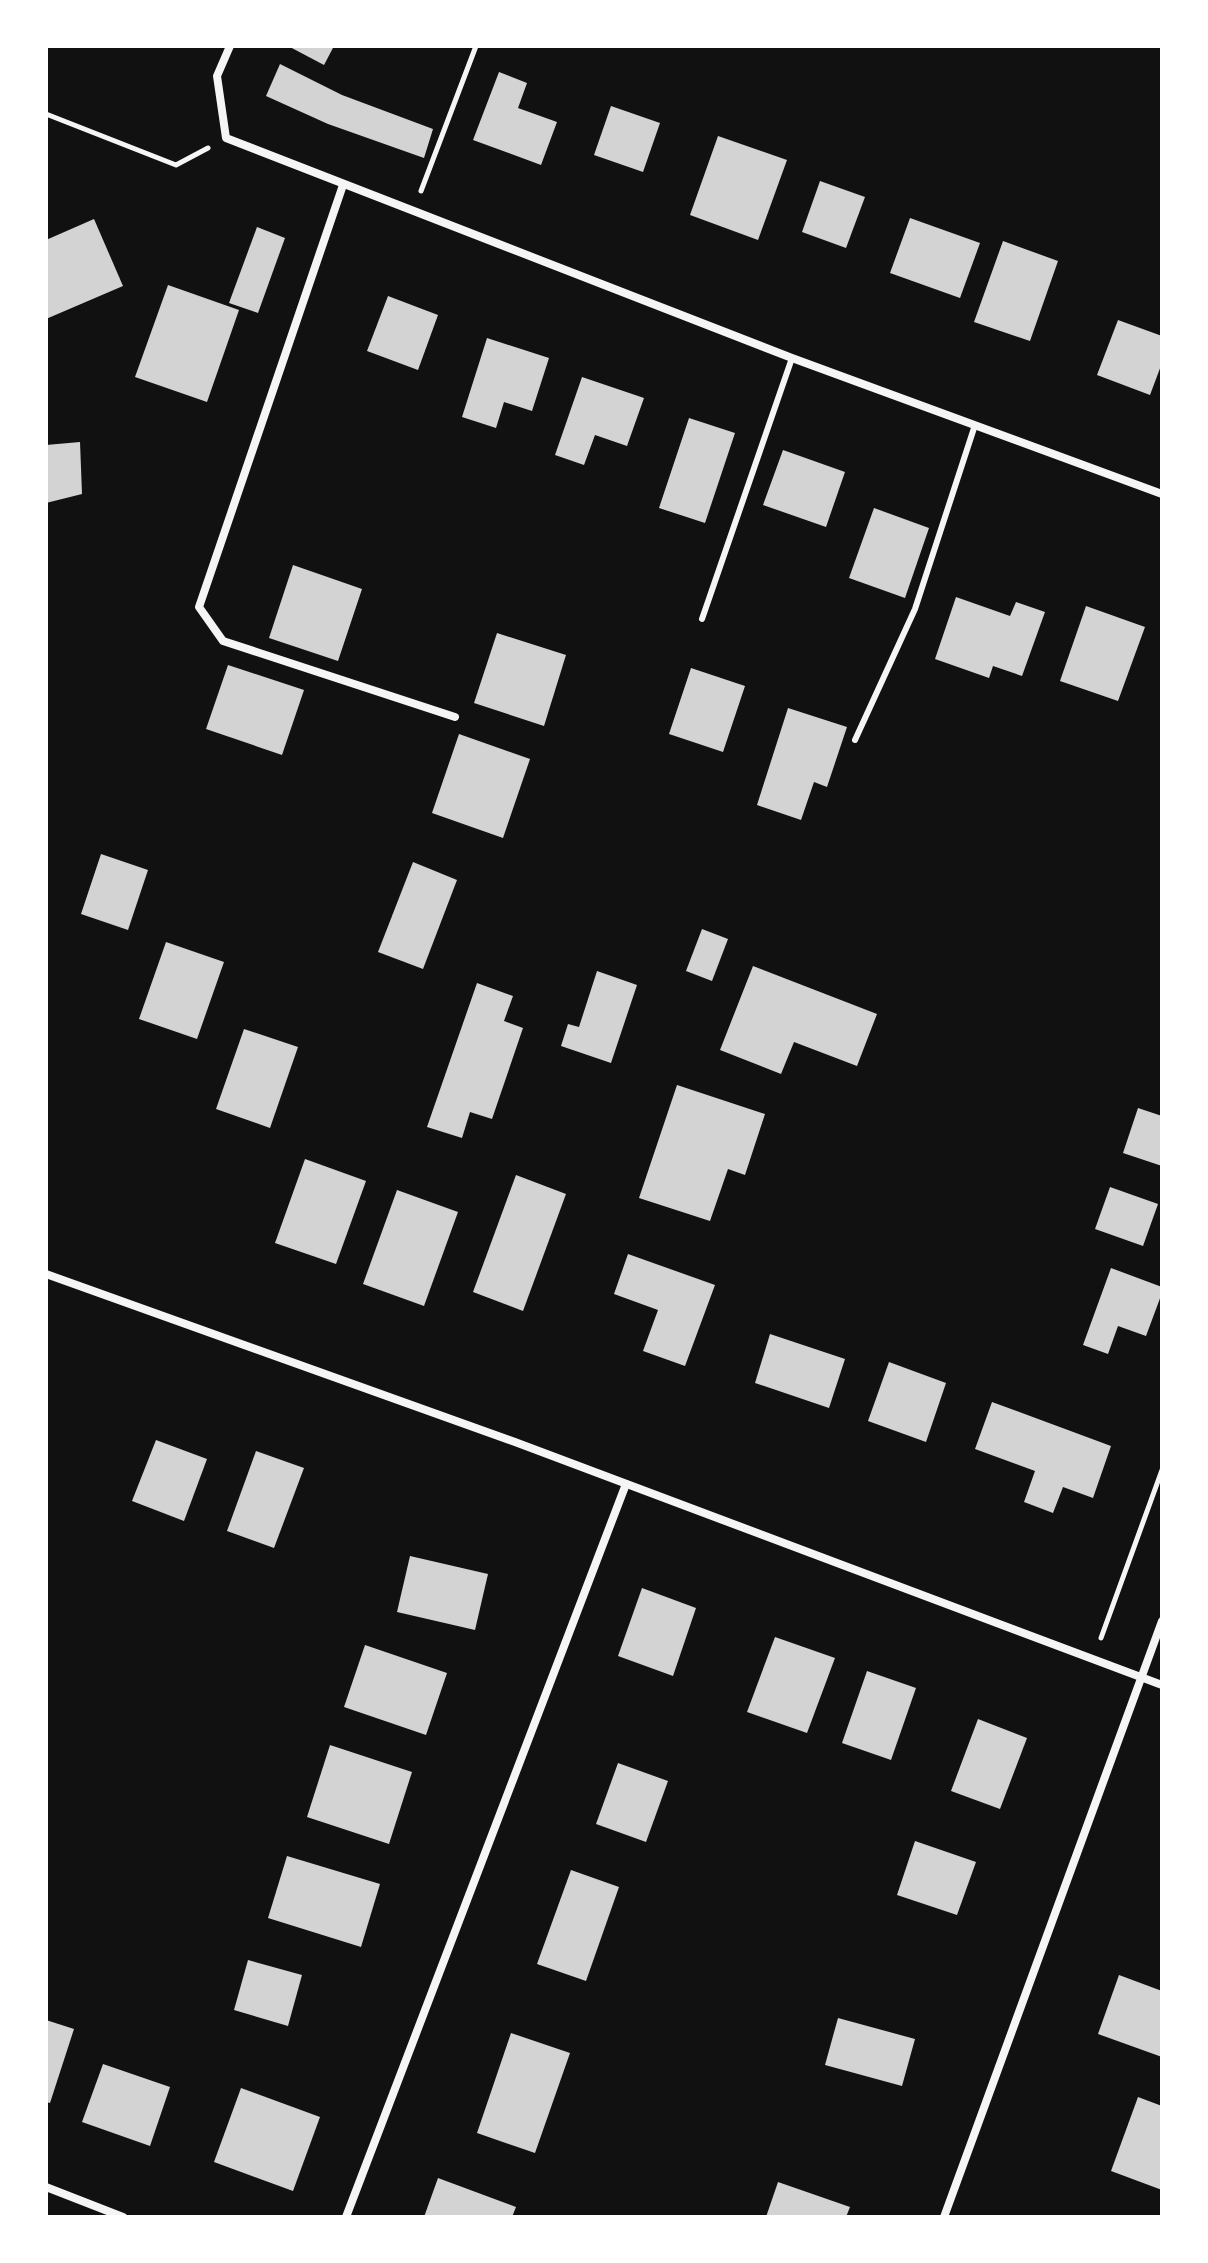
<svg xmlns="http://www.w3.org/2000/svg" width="1208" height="2263" font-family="Jost,sans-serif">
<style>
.building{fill:#d3d3d3}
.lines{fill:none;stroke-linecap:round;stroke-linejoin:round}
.path{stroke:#f5f5f5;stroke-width:5}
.service{stroke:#f5f5f5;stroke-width:6}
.minor{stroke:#f5f5f5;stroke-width:8}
</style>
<rect width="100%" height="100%" fill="#111"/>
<g class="building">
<path d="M288,46H334L324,65Z"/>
<path d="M280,64L342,95L433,129L424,158L328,124L266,96Z"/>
<path d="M499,72L527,83L518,108L557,122L541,165L473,140Z"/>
<path d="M611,106L660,123L643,172L594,155Z"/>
<path d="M718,136L787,160L758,240L690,215Z"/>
<path d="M820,181L865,197L846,248L802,232Z"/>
<path d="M910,218L980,243L960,298L890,273Z"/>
<path d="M94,219L123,286L46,319V240Z"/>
<path d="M257,227L285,238L258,313L229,303Z"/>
<path d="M1003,241L1058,261L1030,341L974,322Z"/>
<path d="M168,285L239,310L207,402L135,377Z"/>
<path d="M388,296L438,315L418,370L367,351Z"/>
<path d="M1118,320L1162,336V363L1150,395L1097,375Z"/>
<path d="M487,338L549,358L532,411L504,402L496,428L462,417Z"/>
<path d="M582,377L644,398L627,446L595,435L584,465L555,455Z"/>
<path d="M689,418L735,433L705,523L659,508Z"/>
<path d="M80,442L82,494L46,503V445Z"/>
<path d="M783,450L845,472L826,527L763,505Z"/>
<path d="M874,508L929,528L905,598L849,578Z"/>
<path d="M293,565L362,589L338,661L269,638Z"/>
<path d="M956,597L1010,616L1016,602L1045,612L1022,676L993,666L989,678L935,659Z"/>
<path d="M1086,606L1145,627L1118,701L1060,681Z"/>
<path d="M497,633L566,655L544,726L474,703Z"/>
<path d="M228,665L304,690L282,755L206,729Z"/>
<path d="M691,668L745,686L723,752L669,734Z"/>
<path d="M788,708L847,727L827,787L814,782L801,820L757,805Z"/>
<path d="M459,734L530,759L503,838L432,813Z"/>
<path d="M101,854L148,870L128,930L81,914Z"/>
<path d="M413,862L457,880L423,969L378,952Z"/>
<path d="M702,929L728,939L712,981L686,971Z"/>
<path d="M166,942L224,962L197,1039L139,1019Z"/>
<path d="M753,966L877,1014L857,1066L794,1042L781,1074L720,1050Z"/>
<path d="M597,971L637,985L611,1063L561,1046L568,1024L579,1027Z"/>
<path d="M477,983L513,996L504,1021L523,1028L492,1119L470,1112L462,1138L427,1127Z"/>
<path d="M244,1029L298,1047L270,1128L216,1109Z"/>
<path d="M677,1085L765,1114L745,1175L728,1169L710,1221L639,1198Z"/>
<path d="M1138,1108L1162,1116V1166L1123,1153Z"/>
<path d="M305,1159L366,1181L336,1264L275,1243Z"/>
<path d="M516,1175L566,1194L523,1311L473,1292Z"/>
<path d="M1110,1187L1158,1204L1143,1246L1095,1229Z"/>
<path d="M397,1190L458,1212L424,1306L363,1284Z"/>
<path d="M628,1254L715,1285L685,1366L643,1351L658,1310L614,1294Z"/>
<path d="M1111,1268L1162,1287V1293L1146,1336L1118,1326L1108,1354L1083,1345Z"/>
<path d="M770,1334L845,1359L829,1408L755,1383Z"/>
<path d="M889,1362L946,1383L926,1442L868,1421Z"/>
<path d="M992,1402L1111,1446L1093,1498L1063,1487L1053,1513L1024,1502L1035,1471L975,1449Z"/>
<path d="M156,1440L207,1459L184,1521L132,1501Z"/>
<path d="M256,1451L304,1468L274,1548L227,1531Z"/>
<path d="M410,1556L488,1574L475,1630L397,1612Z"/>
<path d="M642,1588L696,1608L673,1676L618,1656Z"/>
<path d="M775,1637L835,1658L807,1733L747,1712Z"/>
<path d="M365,1645L447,1673L426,1735L344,1707Z"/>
<path d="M867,1671L916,1688L891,1760L842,1743Z"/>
<path d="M978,1719L1027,1738L1000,1809L951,1791Z"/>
<path d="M330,1745L412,1772L389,1844L307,1817Z"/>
<path d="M618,1763L668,1781L646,1842L596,1824Z"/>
<path d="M915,1841L976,1862L957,1915L897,1895Z"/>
<path d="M287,1856L380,1884L361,1947L268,1918Z"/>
<path d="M571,1870L619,1887L586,1981L537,1964Z"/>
<path d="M248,1960L302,1975L288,2026L234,2010Z"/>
<path d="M1119,1975L1162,1991V2057L1098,2034Z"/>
<path d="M838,2018L915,2039L902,2086L825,2065Z"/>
<path d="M46,2020L74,2029L50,2103L46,2102Z"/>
<path d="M511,2033L570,2053L535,2153L477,2133Z"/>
<path d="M103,2064L170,2087L150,2146L82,2122Z"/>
<path d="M241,2088L320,2117L293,2191L214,2162Z"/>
<path d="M1138,2097L1162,2106V2190L1111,2171Z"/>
<path d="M438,2178L516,2207L512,2217H424Z"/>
<path d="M778,2182L850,2207L846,2217H766Z"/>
</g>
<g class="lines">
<g class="path">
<path d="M46,114L176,165L208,148"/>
<path d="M421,191L476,46"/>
<path d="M1101,1638L1162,1470"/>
</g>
<g class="service">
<path d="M702,619L792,358"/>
<path d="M855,740L915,609L975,425"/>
</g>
<g class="minor">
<path d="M230,46L217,76L226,138L792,358L1162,494"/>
<path d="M343,185L199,607L223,641L455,717"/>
<path d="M46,1274L515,1442L1162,1685"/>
<path d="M46,2187L123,2217"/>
<path d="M346,2217L626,1484"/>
<path d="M944,2217L1162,1621"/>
</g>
</g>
<rect width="1208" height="2263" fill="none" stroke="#ffffff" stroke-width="96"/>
</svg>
